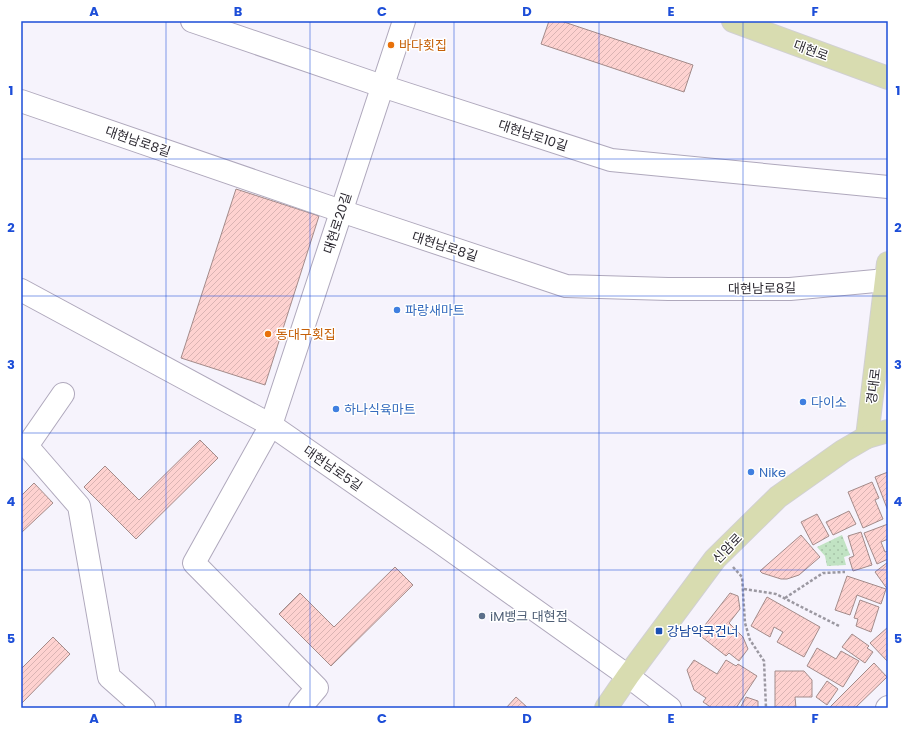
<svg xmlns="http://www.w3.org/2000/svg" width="909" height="729" font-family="Poppins,'Noto Sans KR',sans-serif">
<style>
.grass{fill:url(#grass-dots)}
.building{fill:url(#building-hatch);stroke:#a38b8a}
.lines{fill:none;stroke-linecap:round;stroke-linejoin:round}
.minor-casing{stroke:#afa8bc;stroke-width:24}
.major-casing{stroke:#d1d0d2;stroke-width:24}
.path{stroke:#9b98a1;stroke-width:2.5;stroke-dasharray:3 2;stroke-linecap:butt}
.minor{stroke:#fff;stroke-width:22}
.major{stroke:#d8dcb0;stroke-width:22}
.grid{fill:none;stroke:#1d4ed8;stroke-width:1;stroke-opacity:0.55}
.food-dot{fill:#e8710a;stroke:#fff;stroke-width:1.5}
.shop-dot{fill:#3f7fe0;stroke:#fff;stroke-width:1.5}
.service-dot{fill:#5c6f8a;stroke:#fff;stroke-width:1.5}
.transit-dot{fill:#1a4fb4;stroke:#fff;stroke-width:1.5}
.labels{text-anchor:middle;stroke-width:3;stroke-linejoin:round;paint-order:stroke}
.food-label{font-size:13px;fill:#c56008;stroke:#fff;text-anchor:start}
.street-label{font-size:13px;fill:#2d2a32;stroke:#fff}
.shop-label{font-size:13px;fill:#366cbe;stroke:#fff;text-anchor:start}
.service-label{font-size:13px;fill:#4e5e75;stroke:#fff;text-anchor:start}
.transit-label{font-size:13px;fill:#164399;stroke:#fff;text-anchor:start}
.neatline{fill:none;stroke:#1d4ed8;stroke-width:1.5}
.grid-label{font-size:13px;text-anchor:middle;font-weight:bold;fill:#1d4ed8}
</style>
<defs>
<pattern id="grass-dots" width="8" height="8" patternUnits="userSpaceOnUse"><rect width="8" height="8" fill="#c1e3c3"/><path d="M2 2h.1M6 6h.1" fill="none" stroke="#a6c3a8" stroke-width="1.8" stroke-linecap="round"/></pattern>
<pattern id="building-hatch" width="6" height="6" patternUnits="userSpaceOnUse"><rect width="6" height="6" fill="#fed2d0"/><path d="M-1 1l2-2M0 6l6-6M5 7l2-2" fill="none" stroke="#dab4b3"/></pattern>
</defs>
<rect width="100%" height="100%" fill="#f6f3fc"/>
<path class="grass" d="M842,535L850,555L844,557L846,565L827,566L825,556L817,547Z"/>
<g class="building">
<path d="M549,21H561L693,65L684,92L541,44Z"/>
<path d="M236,189L319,216L265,385L181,358Z"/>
<path d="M200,440L218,458L136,539L84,487L105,466L139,500Z"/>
<path d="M888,472V511L875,477Z"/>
<path d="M872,482L879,498L875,500L883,519L863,528L848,492Z"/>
<path d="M34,483L53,503L21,533V496Z"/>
<path d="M849,511L856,524L833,535L826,522Z"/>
<path d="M817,514L829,536L813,545L801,522Z"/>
<path d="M888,524V539L881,542L885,552L888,551V559L877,564L864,533Z"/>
<path d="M861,532L872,565L853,571L849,558L854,556L848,536Z"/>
<path d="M801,535L820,557L799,575L787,579H781L762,573L760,571Z"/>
<path d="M888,562V590L875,572Z"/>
<path d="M395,567L413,585L331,666L279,614L300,593L334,627Z"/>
<path d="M847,576L886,589L881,604L857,595L850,615L835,610Z"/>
<path d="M730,593L738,596L740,609L729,623L743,637L748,649L739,661L729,653L726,656L698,634Z"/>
<path d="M767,597L820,627L804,657L777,642L783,632L774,627L770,637L751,626Z"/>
<path d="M860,600L879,607L871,632L856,626L858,619L854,618Z"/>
<path d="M888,627V662L870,643Z"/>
<path d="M852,634L869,646L867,648L873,652L865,663L842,647Z"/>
<path d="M53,637L70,654L21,704V669Z"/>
<path d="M817,648L836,659L841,651L859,661L843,687L807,666Z"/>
<path d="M694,660L717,674L726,660L736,666L738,664L757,676L736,708H712L703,702L706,698L694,690L687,670Z"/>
<path d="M874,663L887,677L855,708H829Z"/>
<path d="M775,671H804L812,680V697H795L796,708H775Z"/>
<path d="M827,681L838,689L827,705L816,697Z"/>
<path d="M516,697L528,708H506Z"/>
<path d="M746,697L758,701V708H740Z"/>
</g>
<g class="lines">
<defs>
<g id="minor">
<path d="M192,21L382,86L611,160L888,187"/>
<path d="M21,101L341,211L566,286L668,289H790L886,280"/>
<path d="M21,290L271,425L438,541L628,676L670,708"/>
<path d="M63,394L27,446L79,506L109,677L144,708"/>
<path d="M300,708L317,688L194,563L271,425L404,21"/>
<path d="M887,708L888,707"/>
</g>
<g id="major">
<path d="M733,21L888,78"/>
<path d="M867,437L888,263"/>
<path d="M606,708L628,676L715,559L778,497L843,451L867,437L888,431"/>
</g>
</defs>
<use href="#minor" class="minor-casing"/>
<use href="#major" class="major-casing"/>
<g class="path">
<path d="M733,567L742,577L745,623L750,640L764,661L766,708"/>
<path d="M744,589L776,594L839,626"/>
<path d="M785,598L823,573L845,572"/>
</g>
<use href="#minor" class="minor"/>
<use href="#major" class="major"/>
</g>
<path class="grid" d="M166,21V708M310,21V708M454,21V708M599,21V708M743,21V708M21,159H888M21,296H888M21,433H888M21,570H888"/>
<g class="food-dot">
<circle cx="391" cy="45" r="4"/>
<circle cx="268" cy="334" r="4"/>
</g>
<g class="shop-dot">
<circle cx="397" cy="310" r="4"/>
<circle cx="803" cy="402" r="4"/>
<circle cx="336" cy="409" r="4"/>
<circle cx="751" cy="472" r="4"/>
</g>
<circle class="service-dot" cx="482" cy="616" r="4"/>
<rect class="transit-dot" x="655" y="627" width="8" height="8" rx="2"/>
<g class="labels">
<g class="food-label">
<text x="399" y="50">바다횟집</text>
<text x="276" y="339">동대구횟집</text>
</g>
<g class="street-label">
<text transform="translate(811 50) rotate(20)" y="5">대현로</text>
<text transform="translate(533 135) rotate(18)" y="5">대현남로10길</text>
<text transform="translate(138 141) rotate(19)" y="5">대현남로8길</text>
<text transform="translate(337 223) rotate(-72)" y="5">대현로20길</text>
<text transform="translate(445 246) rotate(18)" y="5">대현남로8길</text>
<text transform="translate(762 288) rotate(-1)" y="5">대현남로8길</text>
<text transform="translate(873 386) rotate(-83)" y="5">경대로</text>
<text transform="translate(333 468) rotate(35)" y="5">대현남로5길</text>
<text transform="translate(727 548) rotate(-46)" y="5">신암로</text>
</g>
<g class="shop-label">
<text x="405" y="315">파랑새마트</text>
<text x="811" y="407">다이소</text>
<text x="344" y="414">하나식육마트</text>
<text x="759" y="477">Nike</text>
</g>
<g class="service-label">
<text x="490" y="621">iM뱅크 대현점</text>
</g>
<g class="transit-label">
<text x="667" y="636">강남약국건너</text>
</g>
</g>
<rect width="909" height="729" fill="none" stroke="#ffffff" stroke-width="44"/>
<rect x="22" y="22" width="865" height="685" class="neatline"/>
<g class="grid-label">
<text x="94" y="16">A</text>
<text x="238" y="16">B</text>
<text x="382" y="16">C</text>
<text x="527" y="16">D</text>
<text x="671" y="16">E</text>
<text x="815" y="16">F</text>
<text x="11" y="95">1</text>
<text x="898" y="95">1</text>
<text x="11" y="232">2</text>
<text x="898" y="232">2</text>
<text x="11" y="369">3</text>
<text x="898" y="369">3</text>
<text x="11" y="506">4</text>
<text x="898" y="506">4</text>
<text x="11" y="643">5</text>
<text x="898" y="643">5</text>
<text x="94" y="723">A</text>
<text x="238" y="723">B</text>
<text x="382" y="723">C</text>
<text x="527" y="723">D</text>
<text x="671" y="723">E</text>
<text x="815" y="723">F</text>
</g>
</svg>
